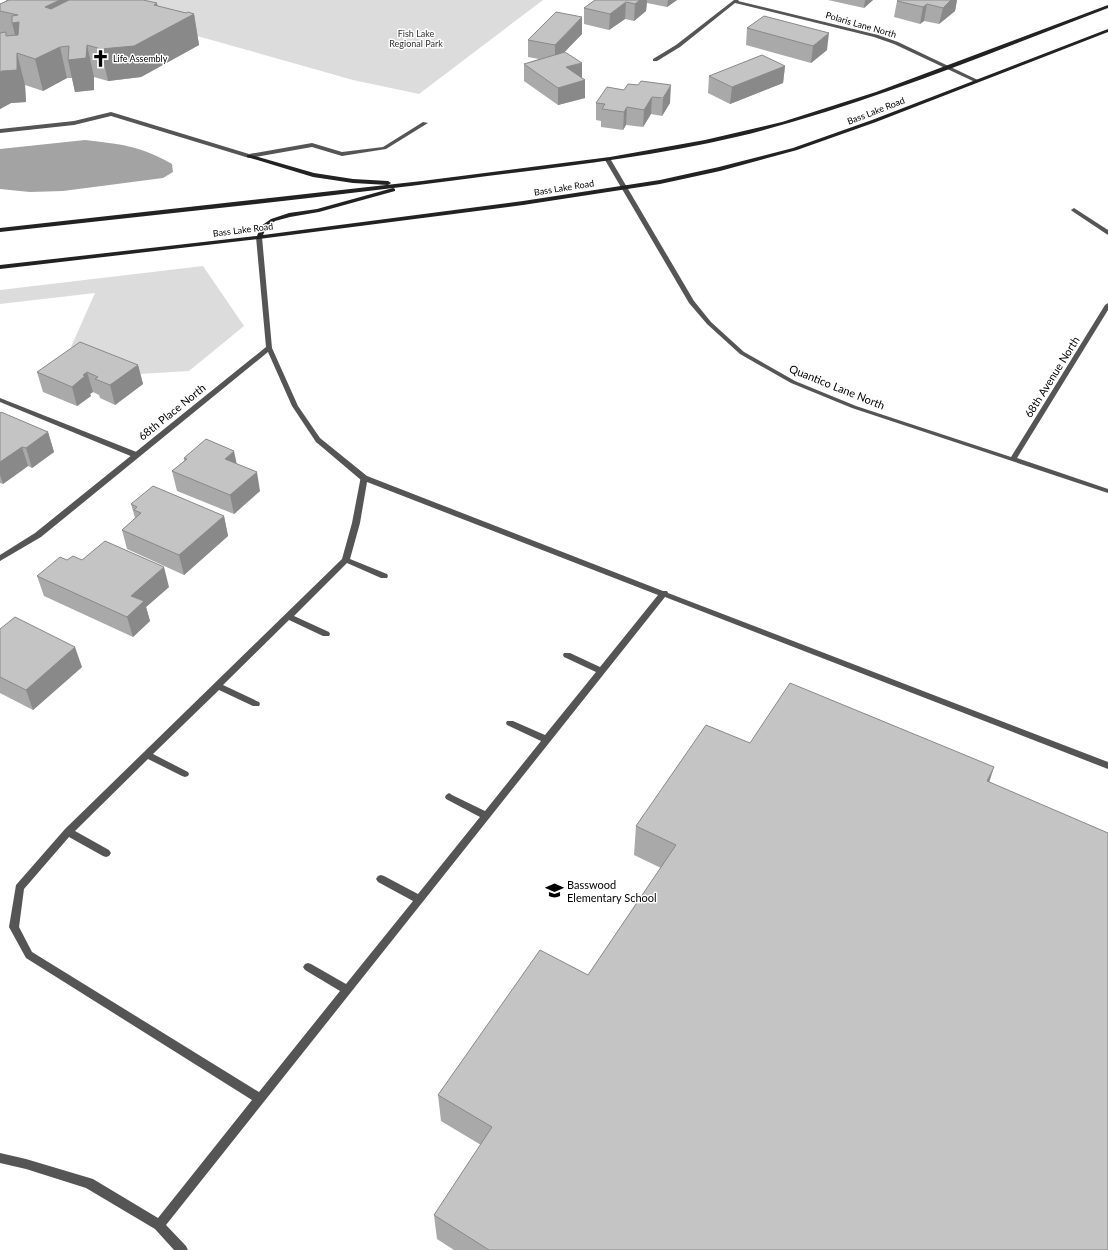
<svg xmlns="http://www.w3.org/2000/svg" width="1108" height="1250" font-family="Lato,sans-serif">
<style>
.green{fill:#dcdcdc}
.water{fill:#a3a3a3}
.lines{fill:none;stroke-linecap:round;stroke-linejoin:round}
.service{fill:#555;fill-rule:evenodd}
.minor{fill:#555;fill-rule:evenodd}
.secondary{fill:#222;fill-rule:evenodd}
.wall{fill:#a9a9a9}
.shaded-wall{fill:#898989}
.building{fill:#c4c4c4;stroke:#898989}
.labels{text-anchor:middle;stroke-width:3;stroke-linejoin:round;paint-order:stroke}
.far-street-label{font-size:9px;fill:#000;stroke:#fff}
.far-park-label{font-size:9px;fill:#333;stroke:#fff}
.far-poi-label{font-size:9px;fill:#000;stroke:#fff;text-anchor:start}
.street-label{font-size:11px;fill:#000;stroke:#fff}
.poi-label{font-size:11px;fill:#000;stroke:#fff;text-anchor:start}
</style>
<rect width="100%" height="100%" fill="#fff"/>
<g class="green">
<path d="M60,0H543L419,94L353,80L183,32Z"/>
<path d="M203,266L244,326L189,371L139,374L108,363L71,347L95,293L0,304V290Z"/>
</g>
<path class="water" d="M85,140C120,144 141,146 172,164L173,172L163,178L63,191L30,192L0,189V149Z"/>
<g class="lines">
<g class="service">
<path d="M111,112L249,154L312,143L342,152L383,147L423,122L428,123L386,149L342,156L312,147L249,158L111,116L74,125L0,133V129L74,121Z"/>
<path d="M0,398L139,453L140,455L136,457H133L0,402Z"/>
<path d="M361,476H367L663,591H667L668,593L1108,762V769L665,597L166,1225L186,1246L188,1250H174L155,1229L86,1188L26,1169L0,1163V1153L26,1159L93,1179L158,1218L252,1100L26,958L9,927L16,885L65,829L342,559L352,523ZM367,482L658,595L600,667L570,653H564L563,655L564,657L596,672L545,735L513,721H507L506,723L507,725L541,741L485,811L452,795L449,793L446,795L445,797L446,799L480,817L418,894L384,876L381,875L378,876L376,879L378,882L413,901L346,984L311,964L308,963L305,964L303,967L305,970L340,991L259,1092L32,952L19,927L24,889L69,837L103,856L106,857L109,856L111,853L109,850L75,831L148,759L182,776L185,777L188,776L189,774L188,772L153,754L219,690L253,706H259L260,704L259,702L223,685L289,620L323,636H329L330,634L329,632L294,616L347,563L381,578H387L388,576L387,574L350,559L360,523Z"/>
</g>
<g class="minor">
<path d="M734,0H739L738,1L878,35L898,42L980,81L975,82L894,44L874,37L735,3L680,47L657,61H653V59L676,45Z"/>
<path d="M606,159L611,160L694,301L711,322L744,352L795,381L856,406L1011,457L1105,305L1108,303V310L1017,458L1108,489V493L852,408L791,383L740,354L707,324L689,303L605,160Z"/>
<path d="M1074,208L1108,230V235L1072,211L1071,210Z"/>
<path d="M259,235L262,237L272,348L298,406L320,438L367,476L368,478L367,480H361L316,442L292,406L268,352L41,537L0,561V555L35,533L266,347L256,237Z"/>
</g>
<g class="secondary">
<path d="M1108,5V8C985,55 864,106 736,137C647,158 556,167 465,179C310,199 155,215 0,232V228L422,181L610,157L705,140L782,122L876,92Z"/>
<path d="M1108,29V32L876,122L797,150L720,171L660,184L523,205L259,239L0,269V265L257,236L261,226L271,219L289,213L317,209L393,188L395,189V191L319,212L290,217L275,221L266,228L263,235L523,201L660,180L719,167L793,148L872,120Z"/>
<path d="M247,155H251L314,173L353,179L388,181L391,183L388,185L353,183L313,177L247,157Z"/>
</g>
</g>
<g class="wall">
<path d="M6,0H143L157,6L186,13L194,14L199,45L141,77L108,81L94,77V90L75,92L72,78H67L43,91L25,85L26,102L11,103L0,109V4L6,1Z"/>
<path d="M595,0H677L667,7L647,3L646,11L634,21L625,19L609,30L584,24V8Z"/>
<path d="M828,0H873L864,8Z"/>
<path d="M957,0L955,11L939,24L924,21L920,24L894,17L897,1Z"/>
<path d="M764,16L827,50L811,63L746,45L747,28Z"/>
<path d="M582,34L564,52L582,78L585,80V98L558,105L524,81V64L539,59L528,57V40Z"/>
<path d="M785,66L783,83L730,104L708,93L709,76Z"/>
<path d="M638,85L670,103L662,116L651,114L643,127L626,125L623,130L601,127V121L596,120V103L624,90Z"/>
<path d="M138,365L143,384L115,405L100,398L99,395L93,392L90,394L91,396L77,406L43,392L37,372Z"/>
<path d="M0,413L48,432L54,452L32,468L28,466L3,484L0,483Z"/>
<path d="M184,458L237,464L260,491L234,514L177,491L172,471L184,461Z"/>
<path d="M131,504L224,516L228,536L184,575L127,549L122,530L135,518Z"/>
<path d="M67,560H82L169,587L146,607L150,621L133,637L44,596L37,576Z"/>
<path d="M0,629L82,667L33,710L0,693Z"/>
<path d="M750,743L989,782L1108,1250H454L437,1239L434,1215L481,1145L441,1121L438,1095L588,975L661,868L634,855L636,826Z"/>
</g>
<g class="shaded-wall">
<path d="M60,0H93L53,38L45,7Z"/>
<path d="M640,0H647L646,11L634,21L635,4Z"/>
<path d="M668,0H677L667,7Z"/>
<path d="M865,0H873L864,8Z"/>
<path d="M951,0H957L955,11L939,24L943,8Z"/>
<path d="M626,2L625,19L609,30L610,14Z"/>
<path d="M157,3L162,31L194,14L199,45L141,77L108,81L101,49L154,5Z"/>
<path d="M927,4L924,21L920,24L923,7Z"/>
<path d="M582,17V34L555,62V45Z"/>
<path d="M19,22L20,54L12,23Z"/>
<path d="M829,33L827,50L811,63L813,46Z"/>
<path d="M87,45L94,77V90L75,92L68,60Z"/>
<path d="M60,47L67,78L43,91L35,59Z"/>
<path d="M17,53L25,85L26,102L11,103L0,109V72Z"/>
<path d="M582,63V80L566,67Z"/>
<path d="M785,66L783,83L730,104L732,87Z"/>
<path d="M585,80V98L558,105V88Z"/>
<path d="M671,85L670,103L662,116L663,98Z"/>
<path d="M652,97L651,114L643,127L644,110Z"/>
<path d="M627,107L626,125L623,130L624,112Z"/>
<path d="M138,365L143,384L115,405L110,385Z"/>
<path d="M87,372L93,392L90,394L91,396L77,406L72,387L83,375Z"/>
<path d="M48,432L54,452L32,468L26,448Z"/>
<path d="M22,447L28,466L3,484L0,475V462Z"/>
<path d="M234,451L238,470L225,459Z"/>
<path d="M257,472L260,491L234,514L230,495Z"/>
<path d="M224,516L228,536L184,575L179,555Z"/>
<path d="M164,567L169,587L146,607L150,621L133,637L127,617L131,596Z"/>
<path d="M75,647L82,667L33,710L26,690Z"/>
<path d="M994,767L985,796L987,781Z"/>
</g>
<g class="building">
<path d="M9,0H60L45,7L51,9L69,0H143L157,3L154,5L186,13L188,12L194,14L134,46L101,49L87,45L86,58L68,60L69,46L60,47L35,59L17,53V70L2,71L0,72V33L6,32V36L18,35L19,22L12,23V16L18,15L0,11V4Z"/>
<path d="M595,0H640L635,4L626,2L610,14L584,8Z"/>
<path d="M898,0H951L943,8L927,4L923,7L897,1Z"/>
<path d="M556,12L582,17L555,45L528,40Z"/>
<path d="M764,16L829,33L813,46L747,28Z"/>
<path d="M565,52L582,63L566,67L585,80L558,88L524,64Z"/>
<path d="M762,55L785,66L732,87L709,76Z"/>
<path d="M641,81L671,85L663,98L652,97L644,110L627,107L624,112L602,109L605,104L596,103L607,87L624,90L628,84L638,85Z"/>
<path d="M80,342L138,365L110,385L95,379L98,377L87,372L83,375L85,376L72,387L37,372Z"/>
<path d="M1,412L48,432L26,448L22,447L0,462V413Z"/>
<path d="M206,439L234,451L225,459L257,472L230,495L172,471L187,459L184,458Z"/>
<path d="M153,486L224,516L179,555L122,530L141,513L134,510L137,507L131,504Z"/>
<path d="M105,541L164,567L131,596L144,601L127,617L37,576L60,557L67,560L73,556L82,560Z"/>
<path d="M15,617L75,647L26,690L0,677V629Z"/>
<path d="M790,683L994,767L987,781L1108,833V1250H489L434,1215L492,1127L438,1095L540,950L588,975L676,845L636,826L706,725L750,743Z"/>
</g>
<defs>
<symbol id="church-bare" viewBox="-9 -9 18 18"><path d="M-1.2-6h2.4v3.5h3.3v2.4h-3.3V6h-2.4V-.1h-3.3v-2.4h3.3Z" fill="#000" stroke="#fff" stroke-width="2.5" paint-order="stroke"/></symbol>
<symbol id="school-bare" viewBox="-9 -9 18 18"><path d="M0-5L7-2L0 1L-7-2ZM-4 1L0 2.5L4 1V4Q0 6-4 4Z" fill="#000" stroke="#fff" stroke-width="2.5" paint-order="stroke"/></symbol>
</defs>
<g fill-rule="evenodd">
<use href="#church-bare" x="88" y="46" width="25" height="25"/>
<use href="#school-bare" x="542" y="878" width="25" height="25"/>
</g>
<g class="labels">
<g class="far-street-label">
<text transform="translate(861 25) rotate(16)" y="3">Polaris Lane North</text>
<text transform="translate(876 111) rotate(-21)" y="3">Bass Lake Road</text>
<text transform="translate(564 188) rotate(-9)" y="3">Bass Lake Road</text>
<text transform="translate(243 230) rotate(-7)" y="3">Bass Lake Road</text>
</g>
<g class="far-park-label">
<text x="416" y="37">Fish Lake<tspan x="416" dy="10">Regional Park</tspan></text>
</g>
<g class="far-poi-label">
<text x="113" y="62">Life Assembly</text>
</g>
<g class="street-label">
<text transform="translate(1052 377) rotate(-58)" y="4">68th Avenue North</text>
<text transform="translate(837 387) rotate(22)" y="4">Quantico Lane North</text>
<text transform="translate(172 412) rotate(-39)" y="4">68th Place North</text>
</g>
<g class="poi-label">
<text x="567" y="889">Basswood<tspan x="567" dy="13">Elementary School</tspan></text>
</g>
</g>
</svg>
